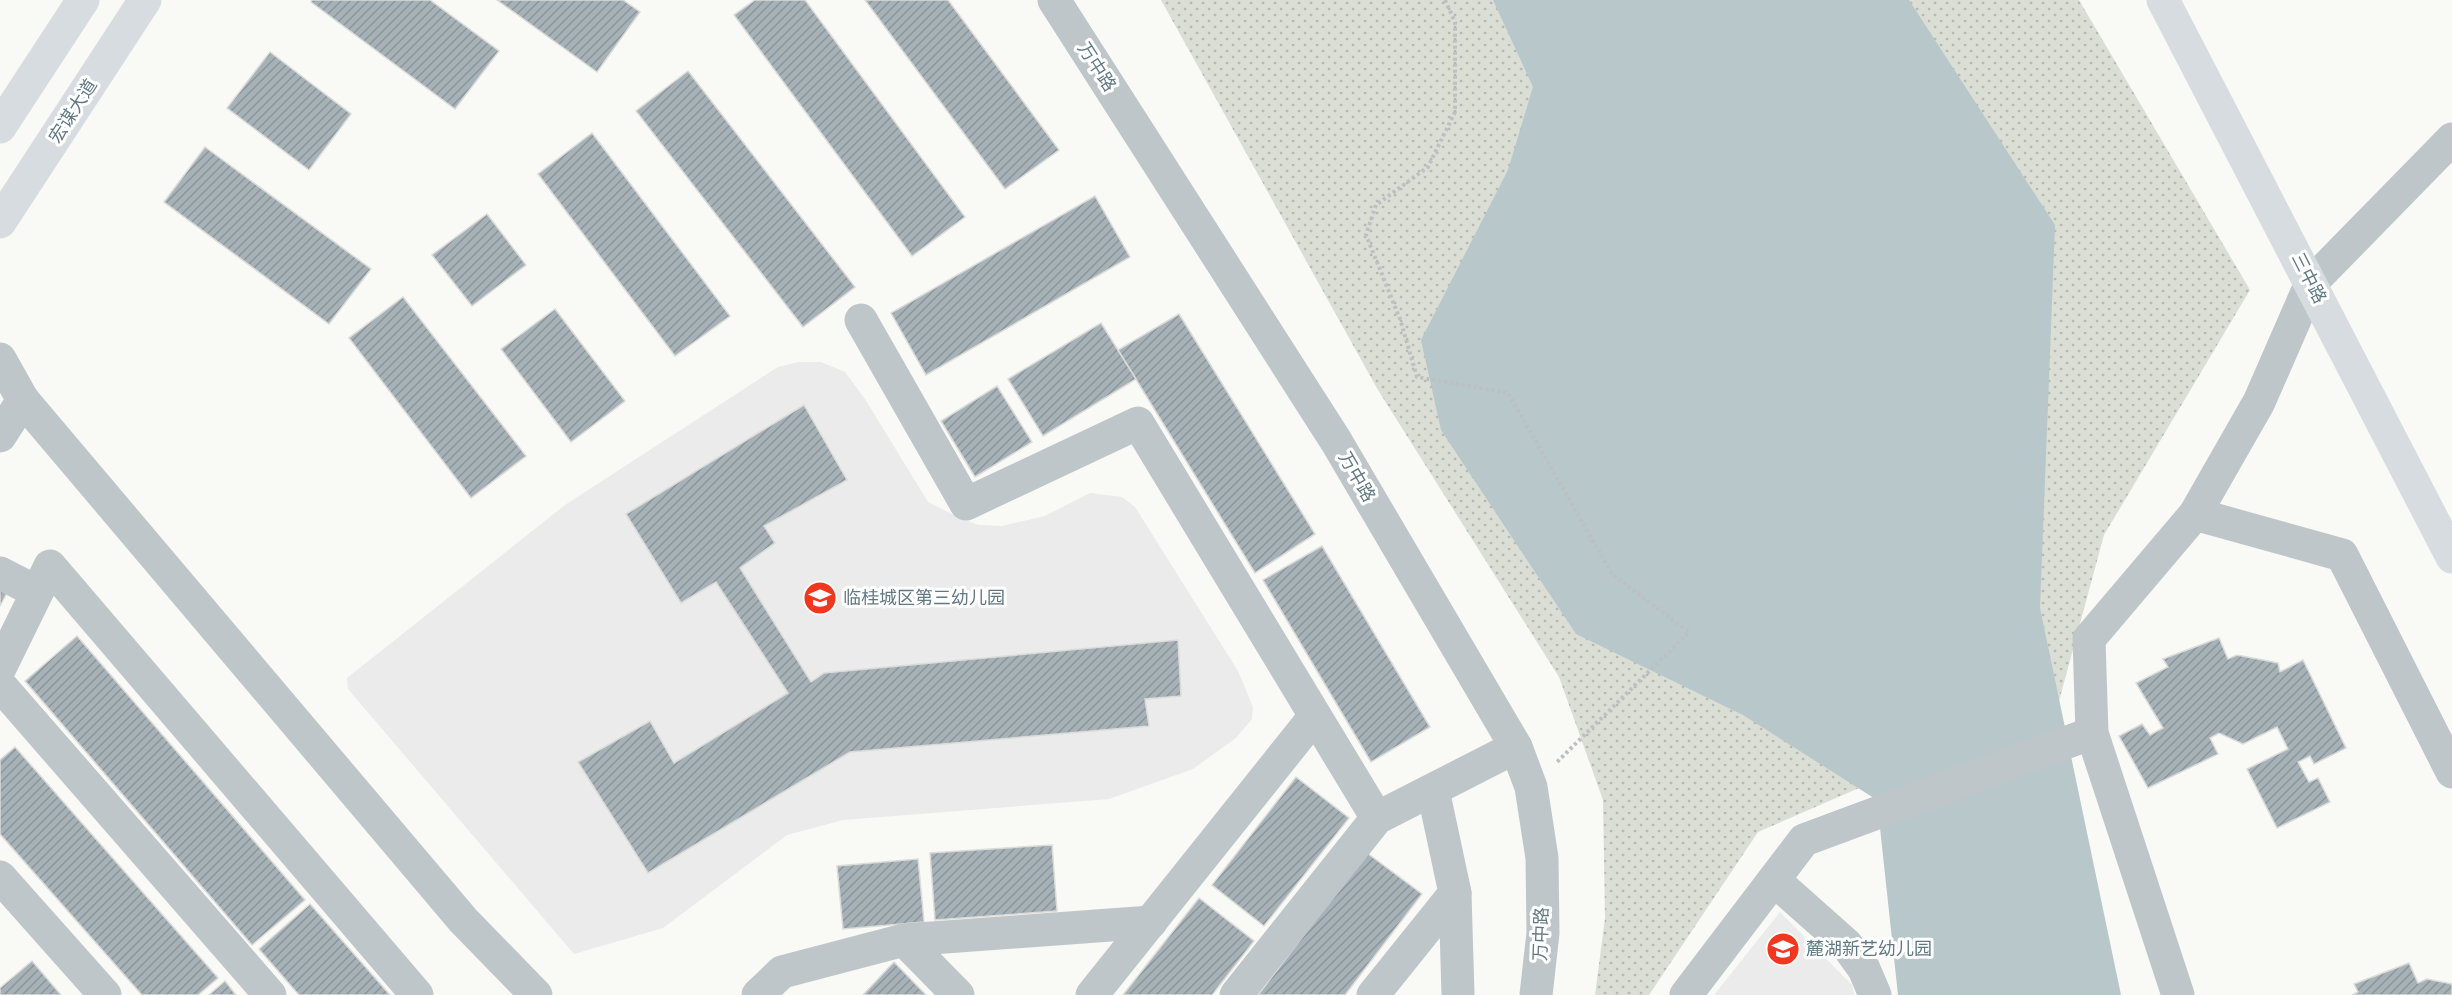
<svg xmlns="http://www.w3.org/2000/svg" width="2452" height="995" font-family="'Noto Sans','Noto Sans SC',sans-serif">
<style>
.built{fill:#eaebea}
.green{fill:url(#green-dots)}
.water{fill:#b7c7ca}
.building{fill:url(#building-hatch);stroke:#dbdbd9;stroke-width:1.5}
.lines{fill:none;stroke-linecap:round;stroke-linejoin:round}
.path{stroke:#bcc0c3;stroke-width:4;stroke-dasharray:3 3;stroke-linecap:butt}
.minor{stroke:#bfc6c9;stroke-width:33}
.major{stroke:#d6dcdf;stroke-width:33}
.labels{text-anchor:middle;stroke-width:6;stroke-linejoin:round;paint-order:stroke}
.street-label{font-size:18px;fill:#627984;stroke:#fff}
.poi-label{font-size:18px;fill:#627984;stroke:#fff;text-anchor:start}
</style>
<defs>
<pattern id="green-dots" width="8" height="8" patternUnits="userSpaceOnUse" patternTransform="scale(1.5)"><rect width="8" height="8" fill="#daded5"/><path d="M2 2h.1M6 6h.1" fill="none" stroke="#b4b9b2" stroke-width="1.8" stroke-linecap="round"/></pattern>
<pattern id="building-hatch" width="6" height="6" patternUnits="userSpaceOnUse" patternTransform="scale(1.5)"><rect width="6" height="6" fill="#a6b2b7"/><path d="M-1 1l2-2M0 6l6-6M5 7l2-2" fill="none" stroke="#8b969a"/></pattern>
</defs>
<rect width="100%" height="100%" fill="#f9f9f6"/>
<g class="built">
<path d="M799,362H821L845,372L865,399L928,502L954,515L978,525L1002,526L1045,516L1090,493L1122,497L1135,507L1238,671L1253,707L1252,719L1236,738L1193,769L1109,799L843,820L787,835L663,928L574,954L348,689L347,678L565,505L778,367Z"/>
<path d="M1780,912L1852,985L1854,995H1714Z"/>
</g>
<path class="green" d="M1161,0H2079L2250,290L2104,535L2059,701L1758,832L1649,995H1595L1605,918L1603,800L1559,677L1378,390Z"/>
<path class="water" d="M1493,0H1909L2055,225L2040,608L2121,995H1898L1877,800L1743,715L1576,634L1441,430L1421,340L1508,170L1533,87Z"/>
<g class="building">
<path d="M312,0H430L499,51L455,109L311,2Z"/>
<path d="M497,0H623L640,12L597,72Z"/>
<path d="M755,0H805L965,217L912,256L734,15Z"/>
<path d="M865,0H948L1059,150L1005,189Z"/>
<path d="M270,52L351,114L309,170L227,108Z"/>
<path d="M688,71L855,287L803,327L636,111Z"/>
<path d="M592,133L730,316L675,356L538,174Z"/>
<path d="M205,147L371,269L329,324L164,202Z"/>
<path d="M1095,196L1130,257L926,375L891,313Z"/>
<path d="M487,214L526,265L472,306L432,255Z"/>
<path d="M403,297L526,456L471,498L349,338Z"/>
<path d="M555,309L625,401L571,442L501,349Z"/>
<path d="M1179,314L1315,534L1255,573L1118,350Z"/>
<path d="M1101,323L1136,379L1043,436L1008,379Z"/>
<path d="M997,386L1032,442L975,477L941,421Z"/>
<path d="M804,405L847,480L764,526L775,543L740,568L811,682L824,673L1178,640L1181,696L1145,699L1149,726L850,752L648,873L578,762L650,721L674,763L788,693L716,582L681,603L626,514Z"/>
<path d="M1322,546L1430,727L1371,762L1263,580Z"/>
<path d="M0,580L11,585L0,606Z"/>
<path d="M77,636L305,900L252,945L25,681Z"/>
<path d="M2219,638L2228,659L2237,655L2278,663L2280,672L2303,660L2346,748L2314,764L2310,756L2298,762L2309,782L2318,778L2330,802L2277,828L2247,769L2288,749L2277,727L2243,744L2219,733L2210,738L2218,754L2148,788L2119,736L2142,724L2150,735L2163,728L2136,683L2168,667L2163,659Z"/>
<path d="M15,747L218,978L198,995H142L0,834V760Z"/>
<path d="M1296,777L1349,818L1264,926L1212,885Z"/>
<path d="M1052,845L1057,911L935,920L930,853Z"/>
<path d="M1367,853L1422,894L1345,995H1258Z"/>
<path d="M918,859L924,922L843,929L837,866Z"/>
<path d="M1199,898L1254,941L1212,995H1123Z"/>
<path d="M310,904L390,995H299L259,949Z"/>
<path d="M32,961L61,995H0V988Z"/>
<path d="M894,962L926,995H863Z"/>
<path d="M2409,963L2418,983L2427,979L2452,984V995H2352L2358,992L2354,984Z"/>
<path d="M225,981L236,995H209Z"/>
</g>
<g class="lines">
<path class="path" d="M1445,0L1455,22V112L1428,167L1376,205L1366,235L1400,319L1417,377L1508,393L1612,574L1689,632L1557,762"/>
<g class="minor">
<path d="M1054,0L1336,441L1516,747L1531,787L1542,858L1543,933L1536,995"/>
<path d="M861,320L966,504L1138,423L1377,818"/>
<path d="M0,359L23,400L463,920L536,995"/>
<path d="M0,436L23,400"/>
<path d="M2195,514L2259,402L2311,283L2452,139"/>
<path d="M0,573L37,592"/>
<path d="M0,668L50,566L417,995"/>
<path d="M0,685L270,995"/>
<path d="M0,877L105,995"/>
<path d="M1774,880L1846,944L1864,969L1875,995"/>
<path d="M1455,893L1458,995"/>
<path d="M904,940L1151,922"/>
<path d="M758,995L782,972L904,940L958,995"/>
<path d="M1092,995L1315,716"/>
<path d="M1236,995L1377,818L1516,747"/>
<path d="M1373,995L1455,893L1433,790"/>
<path d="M1686,995L1804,840L2092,733"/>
<path d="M2178,995L2092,733L2089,639L2195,514L2342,555L2452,772"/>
</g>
<g class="major">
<path d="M2163,0L2452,557"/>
<path d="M0,127L83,0"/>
<path d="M0,222L145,0"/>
</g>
</g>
<defs>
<symbol id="school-disc" viewBox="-11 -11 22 22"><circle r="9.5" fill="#f1381f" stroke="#fff"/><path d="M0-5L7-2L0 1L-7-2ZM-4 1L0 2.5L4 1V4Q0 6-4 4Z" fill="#fff"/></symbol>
</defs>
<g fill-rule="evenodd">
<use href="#school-disc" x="801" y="579" width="38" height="38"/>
<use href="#school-disc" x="1764" y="930" width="38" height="38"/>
</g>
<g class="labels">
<g class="street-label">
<text transform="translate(1097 67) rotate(57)" y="6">万中路</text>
<text transform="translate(73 111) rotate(-57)" y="6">宏谋大道</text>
<text transform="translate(2309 278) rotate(63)" y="6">三中路</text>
<text transform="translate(1357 477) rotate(60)" y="6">万中路</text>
<text transform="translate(1541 934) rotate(-88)" y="6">万中路</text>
</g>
<g class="poi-label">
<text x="843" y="604">临桂城区第三幼儿园</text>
<text x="1806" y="955">麓湖新艺幼儿园</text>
</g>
</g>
</svg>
